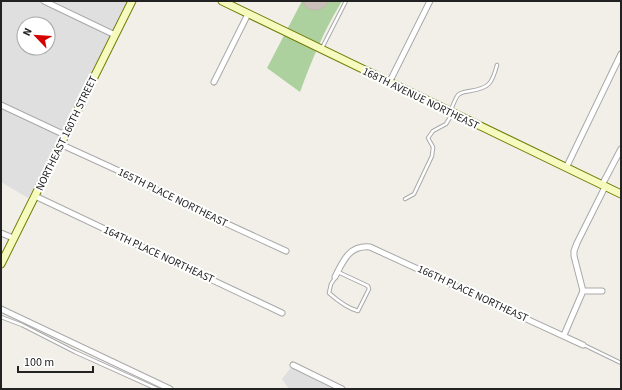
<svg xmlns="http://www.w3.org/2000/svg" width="622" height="390" font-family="'Source Sans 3',sans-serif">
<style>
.residential{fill:#e0dfdf;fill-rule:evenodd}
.forest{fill:#add19e}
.building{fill:#c7bfb8;stroke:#c4b6ab}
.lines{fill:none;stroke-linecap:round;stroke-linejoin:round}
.lane-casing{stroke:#a9a9a9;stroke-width:4.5}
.street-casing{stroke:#a9a9a9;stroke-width:7}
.secondary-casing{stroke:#707d05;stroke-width:9}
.lane{stroke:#fff;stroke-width:2.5}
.street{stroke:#fff;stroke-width:5}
.secondary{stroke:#f7fabf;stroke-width:7}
.labels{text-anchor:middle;stroke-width:4;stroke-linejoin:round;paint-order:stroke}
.street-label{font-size:11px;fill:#222;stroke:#fff}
</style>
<rect width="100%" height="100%" fill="#f2efe9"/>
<g class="residential">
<path d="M1,1H135L110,44L28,198L1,182ZM24,24H48V48H24Z"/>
<path d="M293,365L342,389H289L282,379Z"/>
</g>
<path class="forest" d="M302,1H342C324,30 312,60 300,92L267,68Z"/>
<path class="building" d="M302,1H329L326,6L318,10L308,9Z"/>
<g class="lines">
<defs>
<g id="lane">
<path d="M322,48L346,1"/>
<path d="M451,110C453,105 455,99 458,95C461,92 465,92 470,91C489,88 492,84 497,65"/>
<path d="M405,199L414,194L432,156L433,147L428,138L433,131L446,124L452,114"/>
<path d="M335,278L331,284L329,293C338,301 347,308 358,311L369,289L368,286L338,272"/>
<path d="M1,317L22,325L75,352L157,389"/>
<path d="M584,345L621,363"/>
</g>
<g id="street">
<path d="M44,1L115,35"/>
<path d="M214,82L248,14"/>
<path d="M389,83L430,1"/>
<path d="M1,105L65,135"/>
<path d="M60,144L130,176L182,203L286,251"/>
<path d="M566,168L621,54"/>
<path d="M602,185L621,149"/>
<path d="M35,196L282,313"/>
<path d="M1,233L13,238"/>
<path d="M335,277C343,261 349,245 370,247L583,345"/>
<path d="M583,291H602"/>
<path d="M1,309L170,389"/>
<path d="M564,335L583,291L574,256V251L577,243L605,187"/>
<path d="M293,365L342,389"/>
</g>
<g id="secondary">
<path d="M222,1L621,194"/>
<path d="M1,264L132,1"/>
</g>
</defs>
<use href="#lane" class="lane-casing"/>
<use href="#street" class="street-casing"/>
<use href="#secondary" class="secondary-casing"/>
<use href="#lane" class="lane"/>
<use href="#street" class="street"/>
<use href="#secondary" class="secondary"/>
</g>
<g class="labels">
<g class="street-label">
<text transform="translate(421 98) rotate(26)" y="4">168TH AVENUE NORTHEAST</text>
<text transform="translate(66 133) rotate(-64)" y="4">NORTHEAST 160TH STREET</text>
<text transform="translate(173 197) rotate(26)" y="4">165TH PLACE NORTHEAST</text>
<text transform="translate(159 254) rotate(25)" y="4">164TH PLACE NORTHEAST</text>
<text transform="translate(473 293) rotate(25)" y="4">166TH PLACE NORTHEAST</text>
</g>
</g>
<rect width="622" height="390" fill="none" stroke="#222222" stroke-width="4"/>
<g transform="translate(36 36) rotate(295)"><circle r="19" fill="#ffffff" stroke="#a7a7a7"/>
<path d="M0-3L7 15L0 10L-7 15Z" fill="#d40000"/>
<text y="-6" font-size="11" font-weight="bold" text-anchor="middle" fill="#222222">N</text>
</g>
<path d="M18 366v6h75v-6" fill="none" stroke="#222222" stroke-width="2"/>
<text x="24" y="366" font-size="12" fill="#222222" stroke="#ffffff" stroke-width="3" paint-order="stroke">100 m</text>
</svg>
